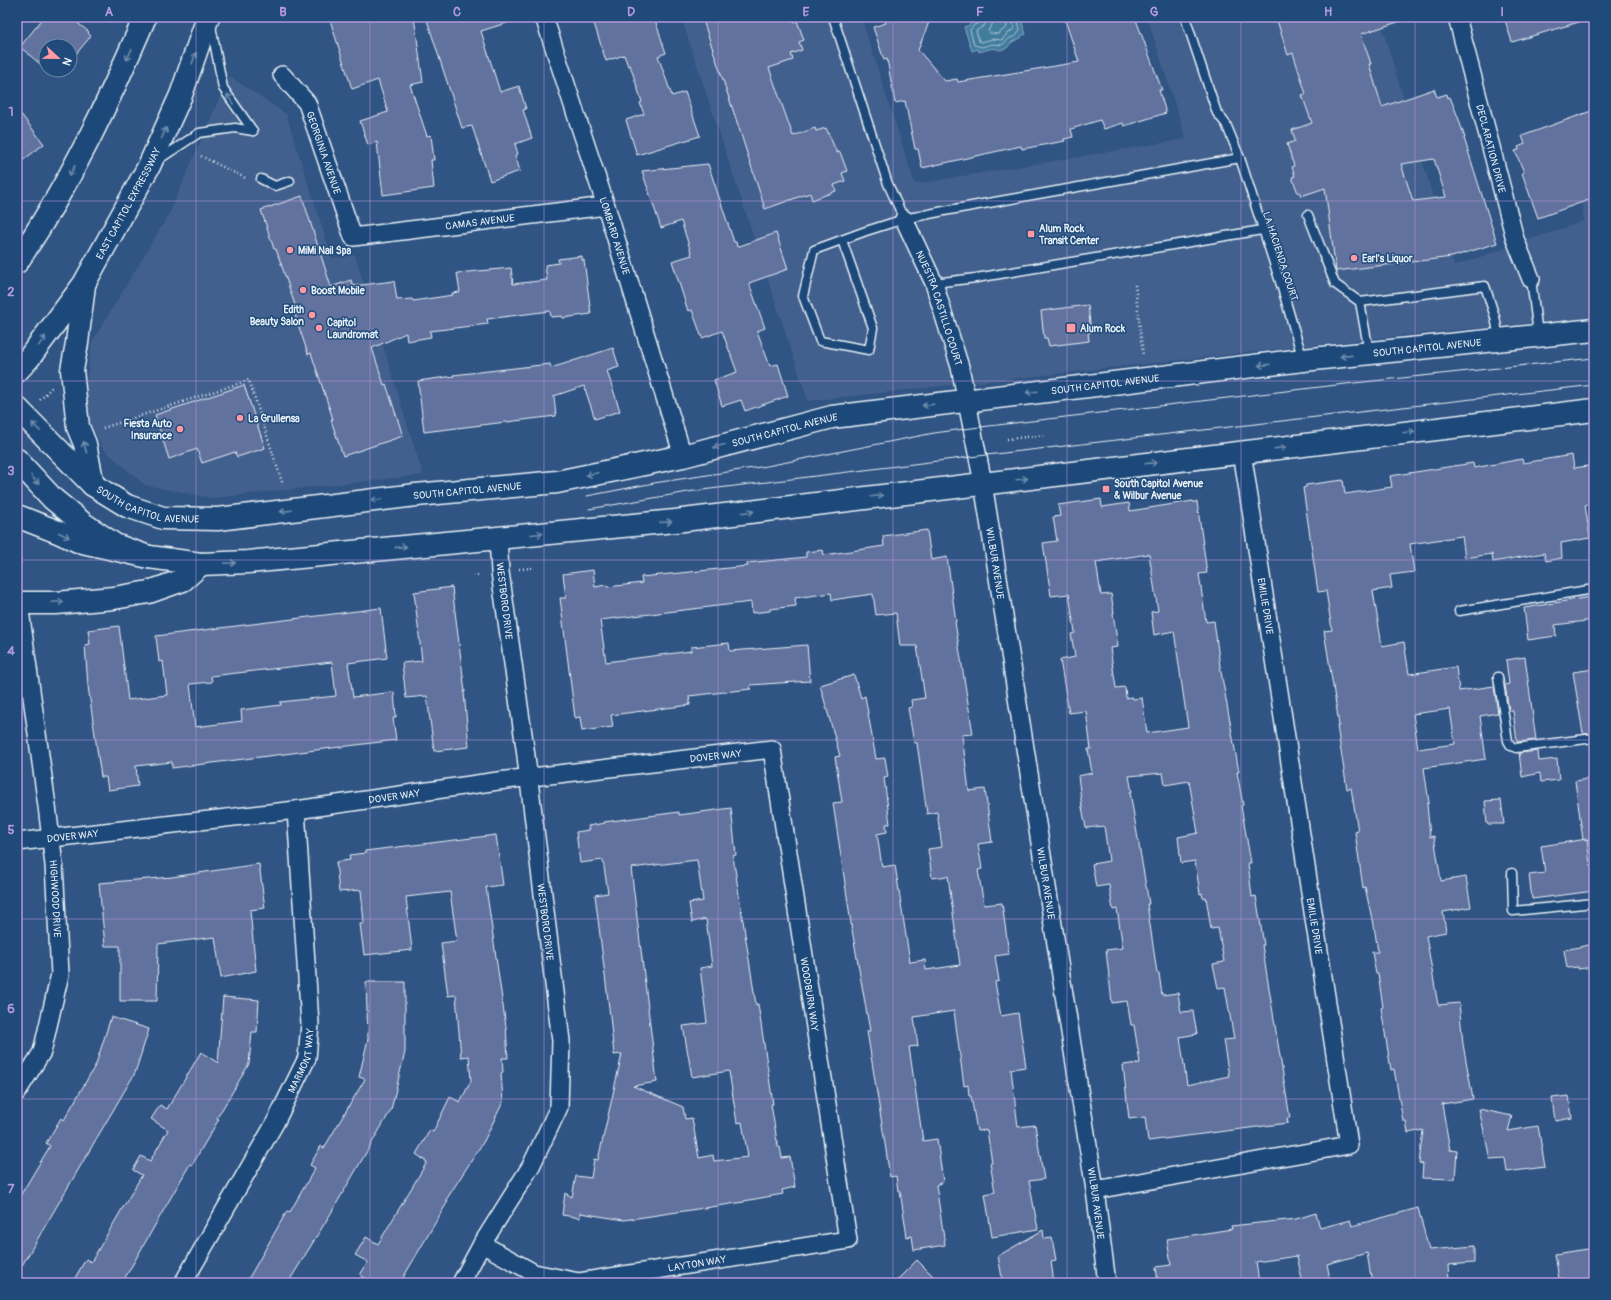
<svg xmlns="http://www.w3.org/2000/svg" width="1611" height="1300" font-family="Pangolin,sans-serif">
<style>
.built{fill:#42608d}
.water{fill:#437b9d;stroke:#85aac1}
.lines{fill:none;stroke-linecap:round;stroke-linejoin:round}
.shore{stroke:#a6c2d4;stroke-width:1}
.building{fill:#62729e;stroke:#e8f1f8;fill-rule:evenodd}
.lane-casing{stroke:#e8f1f8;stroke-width:11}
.street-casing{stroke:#e8f1f8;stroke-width:20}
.primary-casing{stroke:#e8f1f8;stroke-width:25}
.highway-casing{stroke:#e8f1f8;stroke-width:25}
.path{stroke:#e8f1f8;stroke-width:2.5;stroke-dasharray:1 3;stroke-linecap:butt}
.lane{stroke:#1f4a7a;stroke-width:8}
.street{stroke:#1f4a7a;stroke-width:17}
.primary{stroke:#1f4a7a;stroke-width:22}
.highway{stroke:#1f4a7a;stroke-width:22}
.tram{stroke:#e8f1f8;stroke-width:1}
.oneway{stroke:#6f8dac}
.grid{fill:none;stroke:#b798de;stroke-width:1;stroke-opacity:0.55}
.poi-dot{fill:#ff9aa2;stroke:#1f4a7a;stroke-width:1.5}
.labels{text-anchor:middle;stroke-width:3;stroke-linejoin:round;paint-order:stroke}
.street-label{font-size:10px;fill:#e8f1f8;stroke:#1f4a7a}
.poi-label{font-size:10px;font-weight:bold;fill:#e8f1f8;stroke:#1f4a7a;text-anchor:start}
.neatline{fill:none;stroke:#b798de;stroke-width:1.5}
.grid-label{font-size:13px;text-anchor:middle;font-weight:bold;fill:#b798de}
</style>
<rect width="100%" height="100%" fill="#305483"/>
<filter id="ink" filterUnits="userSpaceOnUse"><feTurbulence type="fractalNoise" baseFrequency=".025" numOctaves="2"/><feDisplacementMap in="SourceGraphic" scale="8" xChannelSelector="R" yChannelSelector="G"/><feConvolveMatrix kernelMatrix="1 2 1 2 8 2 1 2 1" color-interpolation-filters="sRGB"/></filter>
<g filter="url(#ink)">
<g class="built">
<path d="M681,17H861L915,184L1186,139L1147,17H1379L1454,266L1584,221L1578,176L1594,174V317L1416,334L808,401Z"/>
<path d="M229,76L286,114L332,258L355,255L423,475L212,498L145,485L103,449L83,408L92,342L169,214Z"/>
</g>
<path class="water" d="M983,17H1020L1026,34L1021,36V38L1012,42L1007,48L1004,49L1000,50L993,48L979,52L978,49L972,51L964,27L970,25L969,22Z"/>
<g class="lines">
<g class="shore">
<path d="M983,17L981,22L974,25L970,30L974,45L982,47L992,44L1002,45L1010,38L1016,36L1020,30L1017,17"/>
<path d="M988,17L985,25L976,31L979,41L982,42L992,39L1002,40L1006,35L1014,29L1012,17"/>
<path d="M994,17L993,23L988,31L990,33L998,34L1007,27L1006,17"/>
</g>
</g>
<g class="building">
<path d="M44,17H70L89,32L88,33L91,36L70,61V46H46V69L20,47Z"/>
<path d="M329,17H414L423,82L410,85L427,136L431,135L434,160H431L434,188L383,195L377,142L368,145L360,121L388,112L378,80L352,89Z"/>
<path d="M426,17H512L513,21L481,31L500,92L519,86L526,109L523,110L532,138L515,144L518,154L515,155L520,171L490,181L472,126L462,128Z"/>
<path d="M592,17H654L666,53L658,56L672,96L685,92L700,136L637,155L626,120L644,114L640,103L642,102L630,65L628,66L624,55L606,61Z"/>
<path d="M702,17H791L793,22L797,21L804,40L799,42L802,50L791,54L793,60L769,68L793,136L815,128L816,131L826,128L837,153L840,152L847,171L842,173L845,181L834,185L836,191L812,200L810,193L765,209L738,125Z"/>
<path d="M884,17H931L918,50L945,81L957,79L958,82L1079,62L1064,17H1135L1162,90H1159L1166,113L1124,126L1123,123L1104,129L1100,120L1071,129L1073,137L1064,139L1065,141L1022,149L1021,146L922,168L918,149H915L905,101L895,103L887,59L884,60L873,27L886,23Z"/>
<path d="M1276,17H1401V21L1361,34L1371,64H1369L1382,107L1434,89L1437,97L1447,94L1448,98L1450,97L1458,117L1465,138H1464L1497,243L1452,257L1336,271L1325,188L1301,196L1300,192L1298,193L1292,177L1295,176L1292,167L1294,166L1287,144L1295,141L1292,130L1312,123L1302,95L1306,94L1293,53L1288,55ZM1434,159L1446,197L1413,201L1401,164Z"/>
<path d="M1504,17H1578L1579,22L1512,42Z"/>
<path d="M48,70H62L56,77Z"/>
<path d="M17,109L44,144L17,165Z"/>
<path d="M1594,110V198L1538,218L1522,173L1524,172L1515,151L1519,150L1518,147L1525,144L1522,136Z"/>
<path d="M708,164L734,242H736L737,247L776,233L788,269L749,283L765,328L757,331L770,366L778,364L788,396L745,411L741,400L722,406L714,380L737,372L722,331L702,338L692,310L688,311L672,261L692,255L681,221L661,228L642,171Z"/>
<path d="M302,196L331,287L351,280L353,286L394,281L397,300L412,299L413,301L453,295L452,293L460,292L457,273L511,268L513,284L547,280L545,265L559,263L558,259L582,256V260H584L591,314L563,318L562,316L551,317L550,311L487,319L488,324L430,331L431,337L407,341L406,333L372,348L384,385L386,384L403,436L343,456L331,420L333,419L311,353L308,354L295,315L298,314L276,249H274L261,210Z"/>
<path d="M1088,305L1091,332L1088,333L1089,341L1049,346L1047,338H1044L1041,311Z"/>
<path d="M613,348L619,367L607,371L620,411L595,419L584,386L554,396L556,416L424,432L418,381L454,376L453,375L550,364L551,368Z"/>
<path d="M244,385L265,448L237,457L235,452L202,463L197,449L169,459L155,415Z"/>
<path d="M1572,455L1574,468L1594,465V504L1585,505L1590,538L1561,543L1562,558L1546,561L1544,553L1493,562L1492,554L1465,558L1462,536L1410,544L1414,572L1390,575L1392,588L1373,591L1382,646L1404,642L1409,674L1456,667L1459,691L1494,686L1498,713L1480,716L1486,759L1424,768L1429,803L1427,804L1430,837L1434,836L1441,881L1466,877L1471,907L1443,912L1446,932L1426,936L1438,1005L1459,1003L1463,1044L1473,1099L1442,1104L1450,1150L1457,1151L1455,1179L1422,1178L1423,1164L1419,1163L1423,1130L1408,1133L1406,1121H1403L1394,1069L1391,1070L1381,1008L1383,1007L1378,974H1376L1372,952H1378L1373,919H1372L1365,887L1363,888L1355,832L1358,831L1351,788L1347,789L1337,726H1339L1337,711L1324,631L1332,630L1326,591L1318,592L1303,488L1306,487V485L1343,480L1345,494L1392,487L1390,476L1473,463L1474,468L1522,459L1523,463ZM1450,709L1455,744L1418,749L1413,714Z"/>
<path d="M1101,499L1102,507L1129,503L1130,511L1193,501V502H1197L1207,573L1199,574L1206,622L1214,621L1220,666L1239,772H1237L1243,805L1241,806L1251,863H1248L1252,897L1256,896L1264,945H1262L1290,1118H1287L1288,1123L1148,1141L1145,1117L1129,1119L1123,1065L1140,1063L1134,1025H1131L1127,1001L1112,1003L1106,950L1123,948L1117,909L1113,910L1109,885L1096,887L1092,864L1109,861L1104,826L1086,828L1082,807L1078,776L1092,773L1088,749H1091L1086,711L1069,713L1060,660L1075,657L1071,634L1075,633L1069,594L1051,596L1043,543L1057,541L1053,517L1060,516L1058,505ZM1149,554L1158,611L1151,612L1154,635L1174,631L1188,727L1147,733L1142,698L1133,699L1132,697L1126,698L1125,687L1116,688L1110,648L1118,647L1113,613H1114L1111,594L1101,595L1096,562ZM1163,773L1165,785L1189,781L1198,833L1178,837L1181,863L1195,861L1200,894L1202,893L1203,898L1206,897L1211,929L1218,928L1224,962L1213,964L1218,988L1225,987L1234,1039L1223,1040L1229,1076L1187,1085L1180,1037L1197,1034L1193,1011L1181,1012L1178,993L1162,995L1159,973H1157L1147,904H1149L1130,792H1132L1129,776Z"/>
<path d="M927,530L931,560L947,557L956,622H955L973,734L962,735L969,791L985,789L992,842L978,844L982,869L978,870L984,905L1002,903L1009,954L995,956L999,981L995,982L1001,1016L1018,1013L1026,1067L1011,1069L1018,1127L1035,1125L1044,1179L1029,1181L1038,1229L992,1237L985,1194L995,1192L990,1163H992L987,1130L977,1131L971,1096H969L968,1085L964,1086L954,1011L914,1017L918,1046L909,1047L923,1141L937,1139L943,1182L936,1185L945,1245L914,1250L912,1236L907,1237L900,1191H898L896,1176L890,1177L884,1137L867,1031H870L852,930L833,803L842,802L835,757L840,756L820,685L854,675L861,698L865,696L876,759L885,758L888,777L884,778L890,824H886L887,832L877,834L882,867L895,865L910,962L925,960L926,970L960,965L948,876L932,878L928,849L942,847L937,812L927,814L917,743H914L908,708L912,707L911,700L925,698L917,646H900L896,613L876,615L873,594L832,600L831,593L795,598L796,606L770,609V611L752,613L751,602L600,620L606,662L691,651V647L729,643L730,651L807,645L810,681L750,685L751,689L689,696L690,705L611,715L613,727L582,731L580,717L575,718L560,598H566L563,574L593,570L595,587L606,585L607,587L642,583L641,577L748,566L747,563L806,557V552L823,550L824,555L884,546L883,536Z"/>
<path d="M452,587L465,692H464L469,747L434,751L427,696L406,698L402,663L422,661L414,592Z"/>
<path d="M1590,597L1594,620L1555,625L1556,636L1528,640L1524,608Z"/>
<path d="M381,608L387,658L348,663L353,697L394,692L396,717L393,718L396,740L172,768V762L136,766L138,786L108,790L106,777H101L88,686L85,645L90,644L88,630L119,626L128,700L167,695L163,661L159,662L156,636ZM332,662L336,696L280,702L281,705L241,710L242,721L195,727L190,684L212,682L211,676Z"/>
<path d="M1525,657L1536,740L1517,742L1513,711H1509L1505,685L1509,684L1506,660Z"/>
<path d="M1594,669V733L1583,734L1573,672Z"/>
<path d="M1538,751L1539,761L1557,759L1559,780L1541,782L1540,773L1522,777L1519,753Z"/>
<path d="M1594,778V839L1583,840L1575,781Z"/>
<path d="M1501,800L1504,824H1487L1485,801Z"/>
<path d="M731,808L736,855L733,856L756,1005L758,1004L773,1104H771L778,1147H780L782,1158L790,1157L795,1187L782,1190L783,1194L744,1201V1202L624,1220L580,1213V1218L562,1215L565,1193L572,1197L576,1176L591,1178L594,1159L598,1160L622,1054L614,1055L610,1016L595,895L608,893L603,860L580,863L576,832L589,830L588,826L605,823L604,822L679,812V815ZM697,860L703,901L689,903L692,922L706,919L712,966L700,968L707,1023L683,1026L692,1077L729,1071L737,1123L742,1122L748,1157L714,1161L713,1155L699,1158L692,1118L685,1119L683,1107L633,1086L657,1082L631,868Z"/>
<path d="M496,835L503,885L486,887L506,1027L508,1058H502L503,1072L501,1073L503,1102L484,1141L446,1200L448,1201L400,1283H374L360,1275L368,1262L355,1255L366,1237L378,1244L427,1162L416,1154L430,1130L433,1132L450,1097L460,1102L471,1081L469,1056L461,1057L456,995L448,996L441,943L457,941L450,892L406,897L412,950L364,955L360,924L364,923L361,890L339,892L336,862L350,860L349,855L365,853V851Z"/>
<path d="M1587,839L1590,865H1594V891L1532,899L1529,875L1545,873L1541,846Z"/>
<path d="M259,864L265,908L250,910L256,971L221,978L215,937L158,944L157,1001H120V946H105L99,883L172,877Z"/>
<path d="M1594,944V967L1578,969V967L1567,968L1564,950Z"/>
<path d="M366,982H405V1052L391,1110L331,1213L288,1283H246L287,1211L290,1212L315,1168L310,1165L321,1146L324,1148L365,1079L359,1077L368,1039Z"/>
<path d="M223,997L259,1000L257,1032H252L249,1064L217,1118L219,1119L192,1165L190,1164L122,1283H72L86,1259L91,1262L142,1175L133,1170L141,1156L150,1161L168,1130L151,1119L160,1105L167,1109L201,1052L218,1063Z"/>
<path d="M111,1017L149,1029L135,1073L17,1274V1201L50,1146L46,1143L61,1118L64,1120L96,1064Z"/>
<path d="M1569,1096L1572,1118L1555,1121L1552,1098Z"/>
<path d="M1479,1109L1512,1116L1508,1131L1538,1126L1545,1167L1507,1172L1505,1158L1490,1159Z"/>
<path d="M1418,1208L1429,1250L1474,1246V1263L1448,1265L1449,1281L1439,1282V1283H1372L1367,1253L1327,1264L1330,1279L1307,1283H1303L1297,1256L1256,1262L1259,1283H1158L1156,1267L1171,1265L1167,1239L1232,1229L1231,1226L1296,1219L1316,1213L1320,1228L1350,1220L1352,1226Z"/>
<path d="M1043,1230L1044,1239L1052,1238L1056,1260L1051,1261L1054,1283H1003L998,1256Z"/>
<path d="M1594,1248V1283H1564V1278L1559,1279L1555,1254Z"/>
<path d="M917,1260L940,1283H894Z"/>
</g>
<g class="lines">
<defs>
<g id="lane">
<path d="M833,17L888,184L904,219"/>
<path d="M1185,17L1217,113L1226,124L1240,158L1282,288L1303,360"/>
<path d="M211,26L223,88L253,131"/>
<path d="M158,160L199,133L235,128L253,131"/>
<path d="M261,179L275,186L290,181"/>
<path d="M1308,215L1335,284L1360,302L1485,286L1495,317L1499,338"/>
<path d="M842,240L873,328L869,350L820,341L803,296L814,250L866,231L904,219L944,211L1240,158"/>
<path d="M1531,279L1538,334"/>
<path d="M934,283L976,278L1262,230"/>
<path d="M1360,302L1369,352"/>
<path d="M1459,611L1594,589"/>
<path d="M1498,677L1508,741L1511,746L1516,748L1594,738"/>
<path d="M1512,873L1513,911L1594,903"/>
</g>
<g id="street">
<path id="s1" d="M544,17L606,206L683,456"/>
<path id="s2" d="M1457,17L1515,239L1531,279"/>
<path id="s3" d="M282,75L307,103L353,237L606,206"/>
<path id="s4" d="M904,219L934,283L940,303L960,367L983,483L1095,1190L1107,1283"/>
<path id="s5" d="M17,603H19L47,806L54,865L60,974L42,1052L17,1092"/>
<path id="s6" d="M17,842L296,810L498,781L772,749L848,1240L579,1282L534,1273L482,1244"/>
<path d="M1095,1190L1349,1145L1242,452"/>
<path id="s7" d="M183,1283L275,1123L307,1058L310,1024L296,810"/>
<path d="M461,1283L482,1244L531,1166L559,1107L561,1041L525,748L500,572L498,537"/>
</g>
<g id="primary">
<path id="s8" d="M17,408L93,485L127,506L163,518L218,519L416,495L557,482L683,456L832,417L1303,360L1594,330"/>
<path d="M17,460L53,499L85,525L115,545L149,557L201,564L248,562L675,521L1594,410"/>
<path d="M19,603H56L114,598L149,592L183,580L201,564"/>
</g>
<g id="highway">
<path d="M17,262C69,186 109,101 145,17"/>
<path d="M84,285L77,343L72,370L78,427L85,444L93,485"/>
<path id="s9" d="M17,371L29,358L84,284L149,166L181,95L208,17"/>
<path d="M17,516L58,532L78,541L149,557"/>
</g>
</defs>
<use href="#lane" class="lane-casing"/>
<use href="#street" class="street-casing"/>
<use href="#primary" class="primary-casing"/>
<use href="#highway" class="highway-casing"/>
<g class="path">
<path d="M201,156L247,179"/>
<path d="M1135,285L1143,355"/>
<path d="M40,400L52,387"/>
<path d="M103,428L249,380L283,485"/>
<path d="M1007,439L1046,435"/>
<path d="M519,569L533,568"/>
<path d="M17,574L21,540"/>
<path d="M473,576L480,575"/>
</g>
<use href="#lane" class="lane"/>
<use href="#street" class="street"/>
<use href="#primary" class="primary"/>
<use href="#highway" class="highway"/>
<g class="tram">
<path d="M587,496L654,483L767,466L934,433L972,428L1354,383L1594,358"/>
<path d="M589,509L694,491L978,456L1594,385"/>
</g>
</g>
<defs><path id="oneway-shaft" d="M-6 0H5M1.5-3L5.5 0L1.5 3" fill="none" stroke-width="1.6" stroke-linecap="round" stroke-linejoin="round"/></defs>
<g class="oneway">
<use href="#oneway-shaft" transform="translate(129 55) rotate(115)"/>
<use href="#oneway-shaft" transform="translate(194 58) rotate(-71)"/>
<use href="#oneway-shaft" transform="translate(230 99) rotate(-122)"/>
<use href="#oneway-shaft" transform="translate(164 133) rotate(-66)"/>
<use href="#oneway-shaft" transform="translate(72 171) rotate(119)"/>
<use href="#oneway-shaft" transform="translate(42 341) rotate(-54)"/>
<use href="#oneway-shaft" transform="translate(1346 356) rotate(174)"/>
<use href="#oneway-shaft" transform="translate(1264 365) rotate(174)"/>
<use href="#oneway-shaft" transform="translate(1032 392) rotate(173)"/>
<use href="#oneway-shaft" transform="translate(928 405) rotate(173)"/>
<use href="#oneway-shaft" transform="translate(36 427) rotate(-135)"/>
<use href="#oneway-shaft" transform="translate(1409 432) rotate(-7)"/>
<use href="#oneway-shaft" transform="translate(719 446) rotate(165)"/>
<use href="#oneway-shaft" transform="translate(85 447) rotate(-105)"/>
<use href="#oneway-shaft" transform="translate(1280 448) rotate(-7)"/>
<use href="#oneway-shaft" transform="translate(1151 463) rotate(-7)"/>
<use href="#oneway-shaft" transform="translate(592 474) rotate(168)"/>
<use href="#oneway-shaft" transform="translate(1022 479) rotate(-7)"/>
<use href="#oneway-shaft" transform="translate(35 480) rotate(48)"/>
<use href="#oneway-shaft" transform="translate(877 496) rotate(-7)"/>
<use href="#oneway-shaft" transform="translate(377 500) rotate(173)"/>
<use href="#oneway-shaft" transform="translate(286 511) rotate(173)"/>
<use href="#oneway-shaft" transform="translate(748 512) rotate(-7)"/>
<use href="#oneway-shaft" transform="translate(666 522) rotate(-5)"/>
<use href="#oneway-shaft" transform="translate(537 534) rotate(-5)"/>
<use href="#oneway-shaft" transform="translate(64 535) rotate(26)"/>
<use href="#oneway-shaft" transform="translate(401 547) rotate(-6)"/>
<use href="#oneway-shaft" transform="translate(230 563) rotate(-3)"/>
<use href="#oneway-shaft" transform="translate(58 602) rotate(-3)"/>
</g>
</g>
<path class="grid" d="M196,17V1283M370,17V1283M544,17V1283M718,17V1283M893,17V1283M1067,17V1283M1241,17V1283M1415,17V1283M17,201H1594M17,381H1594M17,560H1594M17,740H1594M17,919H1594M17,1099H1594"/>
<g class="poi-dot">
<rect x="1027" y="230" width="8" height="8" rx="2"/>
<circle cx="290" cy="250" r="4"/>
<circle cx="1354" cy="258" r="4"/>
<circle cx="303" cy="290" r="4"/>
<circle cx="312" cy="315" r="4"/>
<circle cx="319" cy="328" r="4"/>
<rect x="1066" y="323" width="10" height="10" rx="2"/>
<circle cx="240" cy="418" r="4"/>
<circle cx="180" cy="429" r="4"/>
<rect x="1102" y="485" width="8" height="8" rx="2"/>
</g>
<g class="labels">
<g class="street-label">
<text dy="4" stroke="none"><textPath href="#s2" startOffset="136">DECLARATION DRIVE</textPath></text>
<text dy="4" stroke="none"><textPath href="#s3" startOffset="90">GEORGINIA AVENUE</textPath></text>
<text dy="4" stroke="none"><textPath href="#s9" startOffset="202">EAST CAPITOL EXPRESSWAY</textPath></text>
<text dy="4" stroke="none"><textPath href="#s3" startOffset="307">CAMAS AVENUE</textPath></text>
<text dy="4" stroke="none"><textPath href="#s1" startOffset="230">LOMBARD AVENUE</textPath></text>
<text transform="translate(1281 256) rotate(72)" y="4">LA HACIENDA COURT</text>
<text dy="4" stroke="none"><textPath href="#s4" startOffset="96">NUESTRA CASTILLO COURT</textPath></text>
<text dy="4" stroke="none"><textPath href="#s8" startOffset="1464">SOUTH CAPITOL AVENUE</textPath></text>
<text dy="4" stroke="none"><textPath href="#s8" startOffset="1140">SOUTH CAPITOL AVENUE</textPath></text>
<text dy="4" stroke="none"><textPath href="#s8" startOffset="816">SOUTH CAPITOL AVENUE</textPath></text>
<text dy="4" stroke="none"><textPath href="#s8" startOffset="492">SOUTH CAPITOL AVENUE</textPath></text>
<text dy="4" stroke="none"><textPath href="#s8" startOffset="168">SOUTH CAPITOL AVENUE</textPath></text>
<text dy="4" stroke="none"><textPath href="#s4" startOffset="358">WILBUR AVENUE</textPath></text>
<text transform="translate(505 601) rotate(83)" y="4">WESTBORO DRIVE</text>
<text transform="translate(1266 606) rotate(81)" y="4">EMILIE DRIVE</text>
<text dy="4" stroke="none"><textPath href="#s6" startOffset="704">DOVER WAY</textPath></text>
<text dy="4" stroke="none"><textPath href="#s6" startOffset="380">DOVER WAY</textPath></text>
<text dy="4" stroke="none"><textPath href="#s6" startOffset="56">DOVER WAY</textPath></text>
<text dy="4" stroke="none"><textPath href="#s4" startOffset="682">WILBUR AVENUE</textPath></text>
<text dy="4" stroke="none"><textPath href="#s5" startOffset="300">HIGHWOOD DRIVE</textPath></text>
<text transform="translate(546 922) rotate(83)" y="4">WESTBORO DRIVE</text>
<text transform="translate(1315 926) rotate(81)" y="4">EMILIE DRIVE</text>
<text dy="4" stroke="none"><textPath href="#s6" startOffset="1009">WOODBURN WAY</textPath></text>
<text dy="4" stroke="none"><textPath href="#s7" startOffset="253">MARMONT WAY</textPath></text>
<text dy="4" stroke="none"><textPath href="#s4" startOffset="1006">WILBUR AVENUE</textPath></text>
<text transform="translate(697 1263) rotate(-9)" y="4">LAYTON WAY</text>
</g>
<g class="poi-label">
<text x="1039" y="232">Alum Rock<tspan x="1039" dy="12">Transit Center</tspan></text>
<text x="298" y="254">MiMi Nail Spa</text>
<text x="1362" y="262">Earl's Liquor</text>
<text x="311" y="294">Boost Mobile</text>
<text x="304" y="313" text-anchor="end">Edith<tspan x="304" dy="12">Beauty Salon</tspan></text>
<text x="327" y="326">Capitol<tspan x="327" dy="12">Laundromat</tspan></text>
<text x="1080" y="332">Alum Rock</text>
<text x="248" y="422">La Grullensa</text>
<text x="172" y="427" text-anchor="end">Fiesta Auto<tspan x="172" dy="12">Insurance</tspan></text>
<text x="1114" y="487">South Capitol Avenue<tspan x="1114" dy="12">&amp; Wilbur Avenue</tspan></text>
</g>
</g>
<rect width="1611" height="1300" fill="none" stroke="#1f4a7a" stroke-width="44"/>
<g transform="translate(58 58) rotate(112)"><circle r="19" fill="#1f4a7a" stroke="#6f8dac"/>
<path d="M0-3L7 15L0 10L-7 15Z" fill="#ff9aa2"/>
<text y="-6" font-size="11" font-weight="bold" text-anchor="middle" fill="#e8f1f8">N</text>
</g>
<rect x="22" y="22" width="1567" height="1256" class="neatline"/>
<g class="grid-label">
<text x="109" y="16">A</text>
<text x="283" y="16">B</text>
<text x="457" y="16">C</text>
<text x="631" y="16">D</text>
<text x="806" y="16">E</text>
<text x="980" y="16">F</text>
<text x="1154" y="16">G</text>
<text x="1328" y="16">H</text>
<text x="1502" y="16">I</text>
<text x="11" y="116">1</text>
<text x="11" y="296">2</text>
<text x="11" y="475">3</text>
<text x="11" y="655">4</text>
<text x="11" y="834">5</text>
<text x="11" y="1013">6</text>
<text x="11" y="1193">7</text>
</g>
</svg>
